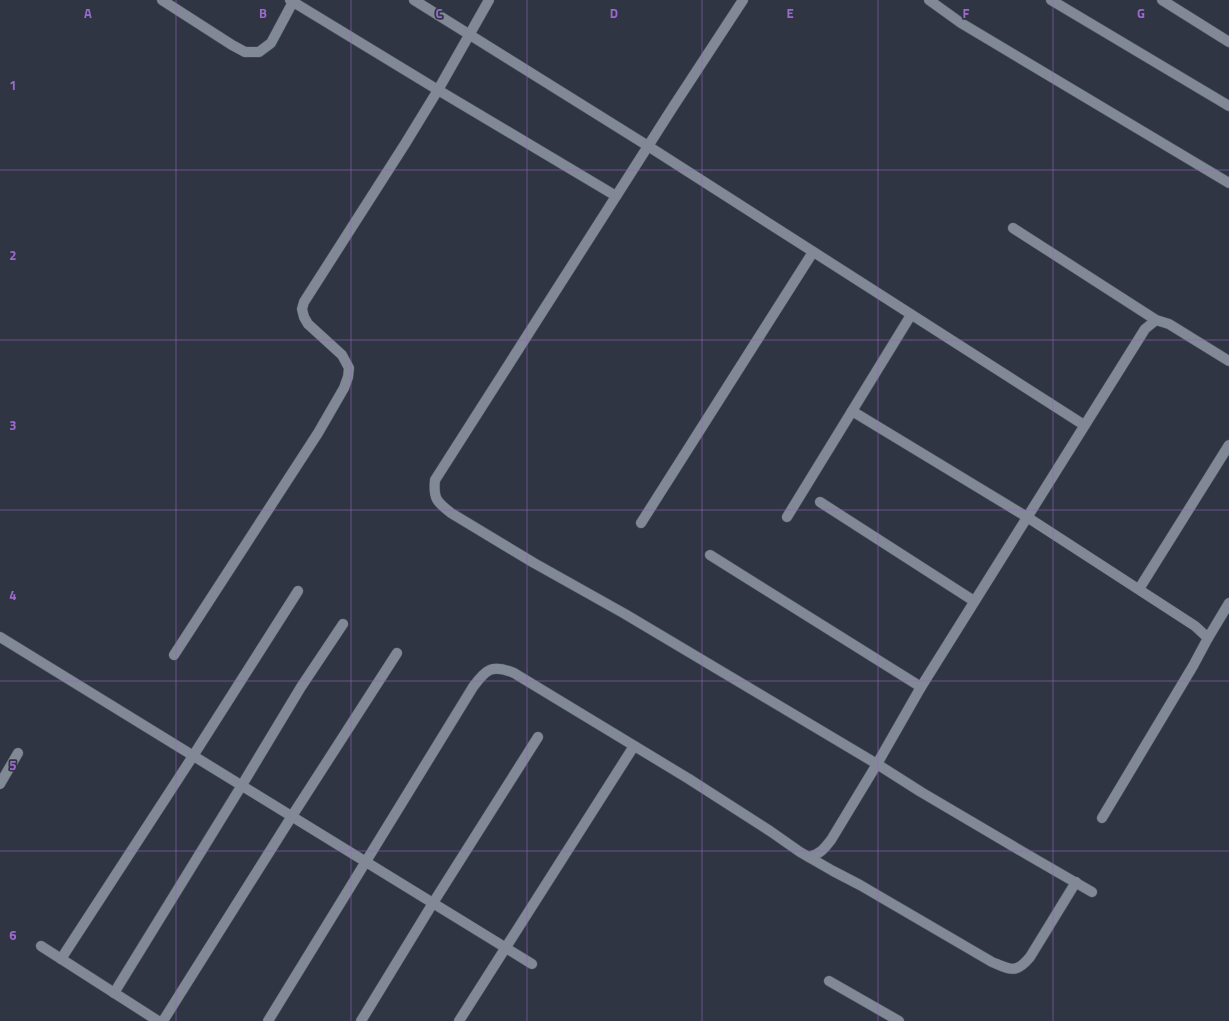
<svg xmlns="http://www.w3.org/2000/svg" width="1229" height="1021" font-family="'Titillium Web',sans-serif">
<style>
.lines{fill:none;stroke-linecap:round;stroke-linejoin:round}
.minor-casing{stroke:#4c525c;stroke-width:11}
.minor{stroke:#818896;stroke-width:10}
.grid{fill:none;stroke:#9a69cb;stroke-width:1;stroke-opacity:0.55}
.grid-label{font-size:13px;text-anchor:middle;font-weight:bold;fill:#9a69cb;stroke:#2f3542;stroke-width:3.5;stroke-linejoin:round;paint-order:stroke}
</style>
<rect width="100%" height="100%" fill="#2f3542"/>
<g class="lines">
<defs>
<g id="minor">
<path d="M162,0L232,45L245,52H259L271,43L294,0"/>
<path d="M290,0L438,90L616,196"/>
<path d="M414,0L648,146L1084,425"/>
<path d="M743,0L673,107L435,480C433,499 437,502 451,513L534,563L625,614L877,764L921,792L1028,855L1092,892"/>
<path d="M929,0L961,23L1229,183"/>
<path d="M1051,0L1229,106"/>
<path d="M1162,0L1229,42"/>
<path d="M1013,228L1156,320"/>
<path d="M852,411L1027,517L1195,626L1208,638L1193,666L1102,818"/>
<path d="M820,502L974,601"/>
<path d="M787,517L911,315"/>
<path d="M641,523L813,252"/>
<path d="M710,555L921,687"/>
<path d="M1139,589L1229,445"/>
<path d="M0,637L532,964"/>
<path d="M1208,638L1229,603"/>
<path d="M174,655L318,433L344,388L348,377L349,368L342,355L308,324L304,317L302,309L304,302L405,144L438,90L489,0"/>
<path d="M0,784L18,753"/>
<path d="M809,857C820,854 824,849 831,840L877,764L921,687L1145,329L1156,320L1169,324L1229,361"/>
<path d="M41,946L158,1021"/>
<path d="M61,959L193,756L298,591"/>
<path d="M829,981L899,1021"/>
<path d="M114,993L242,785L301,687L343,624"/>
<path d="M163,1021L292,816L397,653"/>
<path d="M268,1021L473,687C486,669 492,664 514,673L689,779L770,831L800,852L833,871L860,885L992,962C1011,970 1016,974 1030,957L1076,882"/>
<path d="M361,1021L433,903L538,737"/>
<path d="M459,1021L634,746"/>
</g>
</defs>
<use href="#minor" class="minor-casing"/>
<use href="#minor" class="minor"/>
</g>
<path class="grid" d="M176,0V1021M351,0V1021M527,0V1021M702,0V1021M878,0V1021M1053,0V1021M0,170H1229M0,340H1229M0,510H1229M0,681H1229M0,851H1229"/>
<g class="grid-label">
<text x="88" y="18">A</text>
<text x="263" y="18">B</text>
<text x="439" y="18">C</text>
<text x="614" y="18">D</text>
<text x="790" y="18">E</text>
<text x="966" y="18">F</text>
<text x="1141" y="18">G</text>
<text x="13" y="90">1</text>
<text x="13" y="260">2</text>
<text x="13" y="430">3</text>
<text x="13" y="600">4</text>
<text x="13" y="770">5</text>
<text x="13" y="940">6</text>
</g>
</svg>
